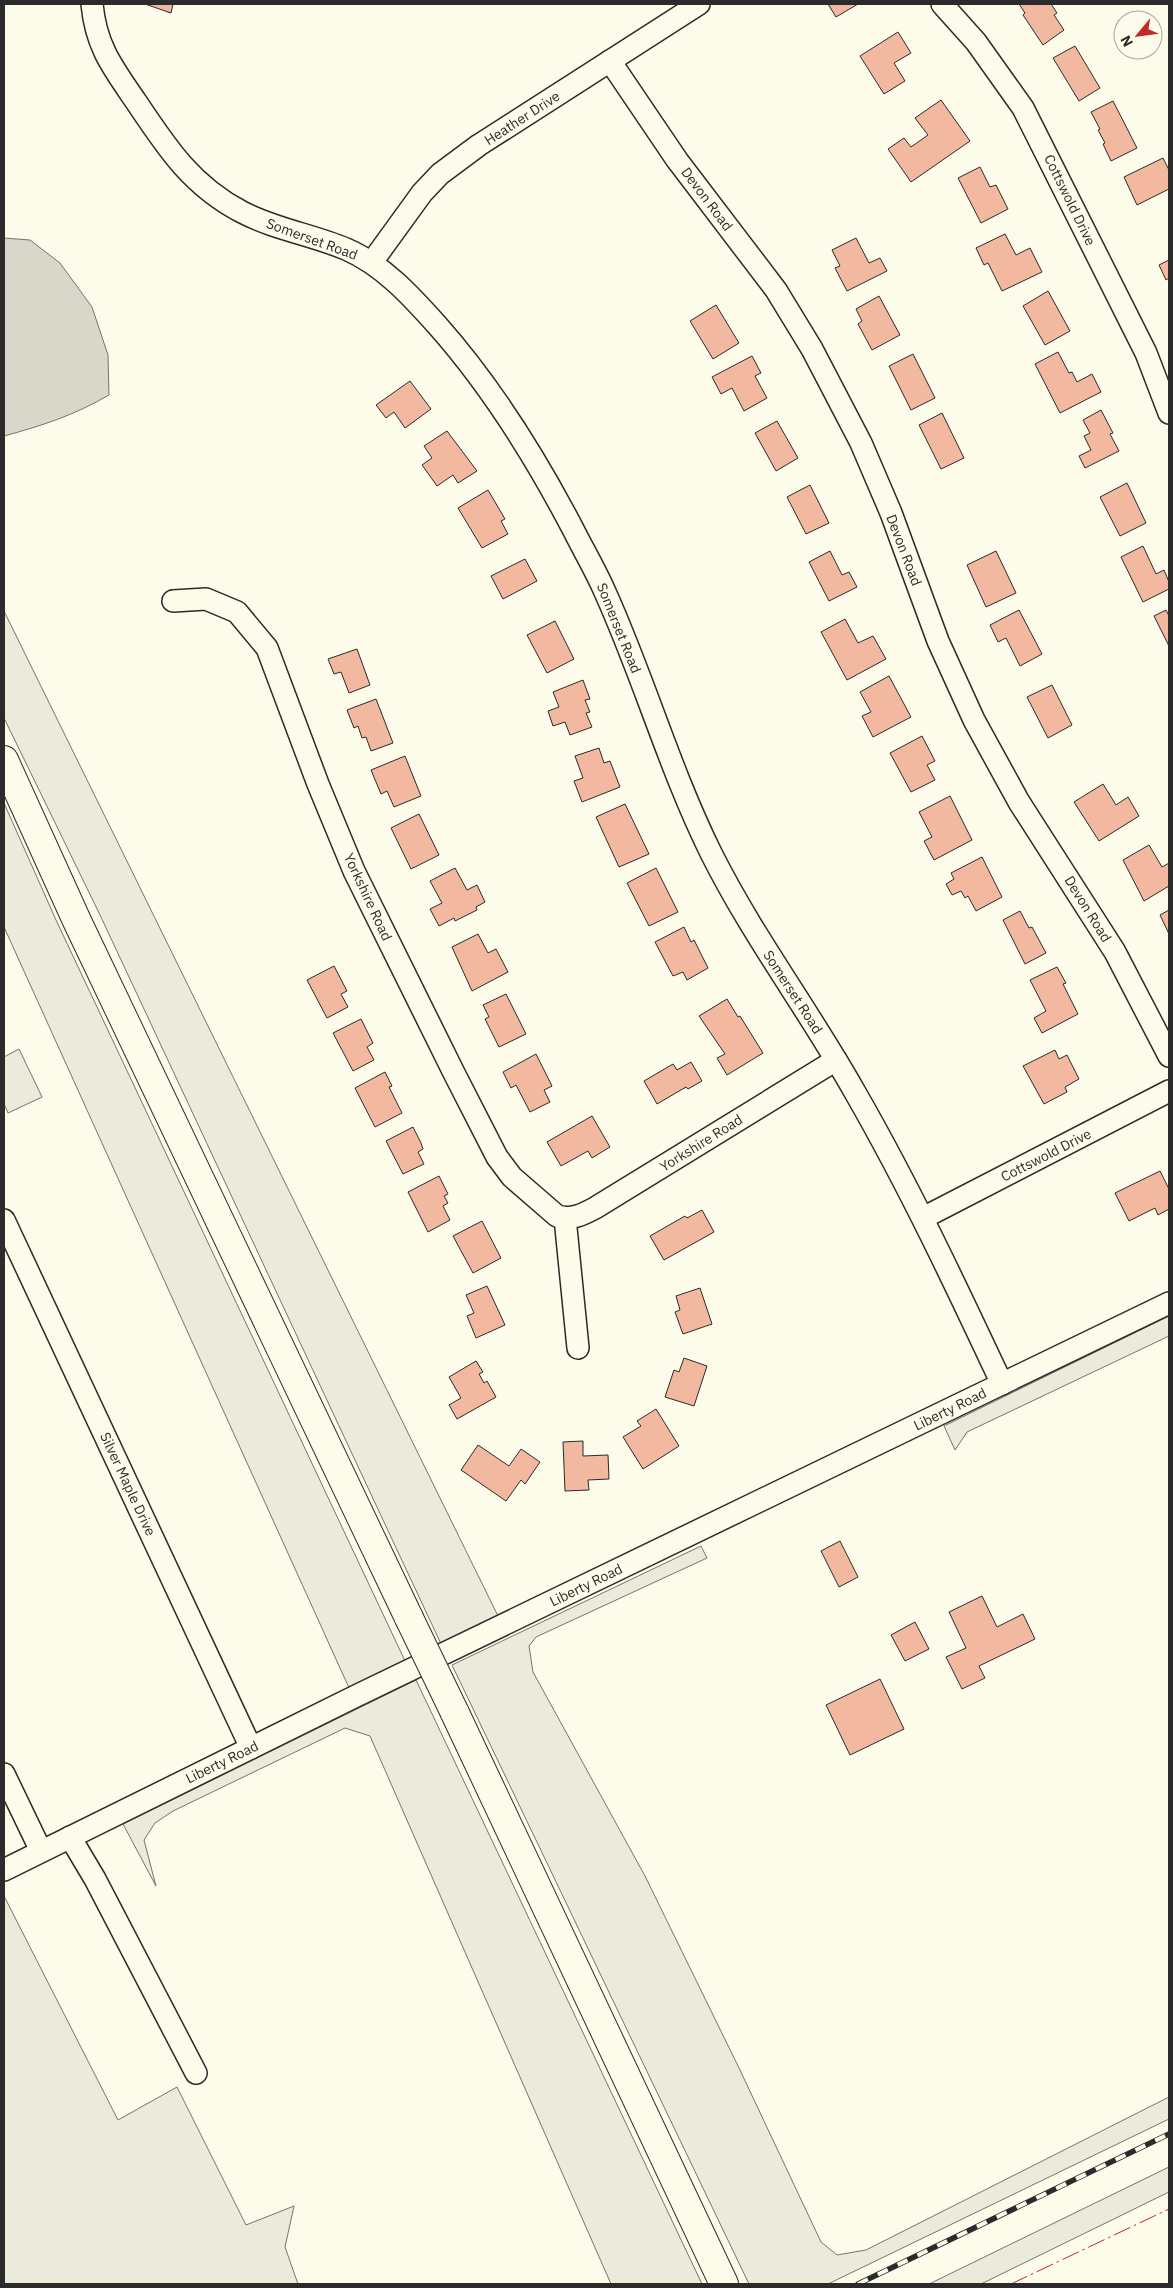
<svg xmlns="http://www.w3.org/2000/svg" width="1173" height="2288" font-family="'IBM Plex Sans',sans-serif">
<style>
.green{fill:#ecebdb;stroke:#74746e}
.water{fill:#d8d7c9;stroke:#74746e}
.building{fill:#f2b8a0;stroke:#2b2b2b}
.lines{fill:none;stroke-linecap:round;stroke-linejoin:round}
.minor-casing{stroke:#2b2b2b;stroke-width:24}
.highway-casing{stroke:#2b2b2b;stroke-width:30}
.minor{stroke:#fdfbea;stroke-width:21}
.highway{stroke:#fdfbea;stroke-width:28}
.rail-casing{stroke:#2b2b2b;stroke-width:5.5}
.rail{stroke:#fdfbea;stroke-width:4;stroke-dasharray:11;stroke-linecap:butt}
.highway-bridge-casing{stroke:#2b2b2b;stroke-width:30;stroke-linecap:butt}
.highway-bridge{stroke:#fdfbea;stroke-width:28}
.power{stroke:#c62828;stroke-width:1;stroke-dasharray:18 4 2.5 4;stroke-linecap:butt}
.labels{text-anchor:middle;stroke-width:4;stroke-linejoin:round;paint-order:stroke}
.street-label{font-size:14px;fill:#2b2b2b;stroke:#fdfbea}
</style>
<rect width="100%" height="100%" fill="#fdfbea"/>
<g class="green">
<path d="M4,611L499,1618L442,1646L100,915L4,718Z"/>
<path d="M4,803L56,920L406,1663L350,1690L4,927Z"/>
<path d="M19,1049L42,1097L8,1113L4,1104V1057Z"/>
<path d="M1169,1316V1336L967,1432L955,1450L944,1426Z"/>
<path d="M701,1546L707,1558L536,1637L529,1646L533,1672L645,1876L739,2068L821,2242L837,2255L866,2250L1169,2097V2119L828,2284H749L452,1665Z"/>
<path d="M416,1680L702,2284H611L370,1736L345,1728L173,1811L155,1823L144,1840L156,1886L123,1824Z"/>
<path d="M4,1896L118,2120L177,2087L246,2225L294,2206L285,2247L298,2284H4Z"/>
<path d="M1169,2167V2192L981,2284H929Z"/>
</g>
<path class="water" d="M4,238L30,240L60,263L92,307L108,355L109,395C75,415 41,426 4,436Z"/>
<g class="building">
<path d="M145,4H175H173L171,13Z"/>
<path d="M828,4H858L836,17Z"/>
<path d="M1019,4H1051L1057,13L1054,15L1064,30L1043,45L1023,15L1025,13Z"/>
<path d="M898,32L911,53L894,63L905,81L884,94L860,56Z"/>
<path d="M1075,46L1100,88L1079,101L1053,58Z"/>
<path d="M941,100L970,141L911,182L888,149L904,138L911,147L928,135L915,118Z"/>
<path d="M1113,101L1137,148L1111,161L1103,144L1105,143L1098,130L1100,129L1091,112Z"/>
<path d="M1163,158L1169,170V189L1137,205L1124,177Z"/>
<path d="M980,167L990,187L996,185L1008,209L981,223L958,178Z"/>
<path d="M1005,234L1016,255L1030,248L1042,272L1002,291L988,263L984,265L976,248Z"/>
<path d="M856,238L869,263L880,258L887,271L847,291L835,268L840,266L832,250Z"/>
<path d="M1169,260V278L1166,280L1159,265Z"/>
<path d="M1048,291L1070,331L1045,345L1023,306Z"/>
<path d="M879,296L900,335L872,350L858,324L862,321L856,309Z"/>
<path d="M716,305L739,343L713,359L690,321Z"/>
<path d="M1058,352L1069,373L1072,372L1077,382L1092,374L1101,392L1060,413L1035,364Z"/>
<path d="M913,354L935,398L911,410L889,366Z"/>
<path d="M752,356L761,373L755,376L767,398L744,411L732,388L721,394L712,377Z"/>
<path d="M410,381L431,409L405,428L394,412L386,418L376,405Z"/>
<path d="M1101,410L1113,433L1110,434L1119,451L1085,468L1079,456L1091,450L1084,436L1090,433L1083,420Z"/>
<path d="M942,413L964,458L941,469L919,425Z"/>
<path d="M777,421L798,458L776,471L755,433Z"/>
<path d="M447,431L477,471L458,483L453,475L437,486L422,465L432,458L424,446Z"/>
<path d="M1127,483L1146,523L1120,536L1100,497Z"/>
<path d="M810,485L829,523L806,534L787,497Z"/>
<path d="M488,490L505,519L501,521L508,534L482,548L458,508Z"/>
<path d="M1143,546L1156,574L1164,570L1169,582V589L1143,602L1121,557Z"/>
<path d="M830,551L842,575L849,572L857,587L829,601L809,562Z"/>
<path d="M996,551L1016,593L986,607L967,565Z"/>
<path d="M525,559L537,581L503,599L491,576Z"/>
<path d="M1019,610L1042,654L1020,666L1006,638L998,642L990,625Z"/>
<path d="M1166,610L1169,616V646L1154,616Z"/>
<path d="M845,619L858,643L873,636L886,659L847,680L821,632Z"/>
<path d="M555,621L574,659L547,673L527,635Z"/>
<path d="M357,649L370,685L349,693L341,672L334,674L328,659Z"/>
<path d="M889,676L911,717L873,737L862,716L871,712L860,692Z"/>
<path d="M583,680L590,699L585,700L590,712L586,713L592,727L570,735L565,722L553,726L548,711L559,707L553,692Z"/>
<path d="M1052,685L1072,725L1048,738L1027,697Z"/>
<path d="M376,699L393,743L371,751L366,737L362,738L358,726L354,728L347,710Z"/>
<path d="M922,736L935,761L927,765L935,780L911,792L890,753Z"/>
<path d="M599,748L604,763L610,761L620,787L582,802L574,781L583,778L575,756Z"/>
<path d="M405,756L421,796L394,807L387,791L381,794L371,770Z"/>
<path d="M1103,784L1116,805L1128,797L1139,816L1099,841L1074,802Z"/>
<path d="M950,796L972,840L934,860L924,841L932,837L919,812Z"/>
<path d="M625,804L649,854L619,867L596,817Z"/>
<path d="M419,814L439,855L411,869L391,828Z"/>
<path d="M1149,845L1162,867L1169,863V886L1144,901L1123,860Z"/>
<path d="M982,857L1002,897L976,911L968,896L965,898L961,891L952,895L946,884L954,879L951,873Z"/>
<path d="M455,868L467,890L477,885L485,902L476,907L477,910L455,921L454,918L439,926L430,909L442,903L430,881Z"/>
<path d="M656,868L678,912L649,926L627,883Z"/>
<path d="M1169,910V934L1160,915Z"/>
<path d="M1020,911L1029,928L1032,927L1046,953L1025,964L1003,920Z"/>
<path d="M684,927L691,942L694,940L708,968L687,980L683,972L673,976L655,942Z"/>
<path d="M478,934L488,953L496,949L508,972L472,991L452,947Z"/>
<path d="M334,966L347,991L341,994L348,1007L327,1018L307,980Z"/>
<path d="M1057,967L1066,983L1063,984L1078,1014L1042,1033L1034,1018L1046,1011L1030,980Z"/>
<path d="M506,994L526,1034L499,1047L485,1019L489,1017L483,1005Z"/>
<path d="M727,999L738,1017L740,1016L763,1053L727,1075L717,1058L725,1054L699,1016Z"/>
<path d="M361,1019L373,1043L367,1047L374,1060L353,1071L333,1033Z"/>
<path d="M1055,1050L1059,1059L1067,1055L1079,1079L1065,1087L1067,1092L1044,1104L1023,1066Z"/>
<path d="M536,1054L552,1086L544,1090L550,1102L530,1112L516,1085L511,1088L503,1072Z"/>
<path d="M691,1062L702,1081L688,1089L686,1087L657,1104L644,1081L673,1064L677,1070Z"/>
<path d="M385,1072L392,1086L389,1087L402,1113L375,1127L355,1088Z"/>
<path d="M592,1116L610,1147L592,1158L588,1151L561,1166L547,1142Z"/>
<path d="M413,1127L421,1143L423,1149L418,1152L424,1164L403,1174L386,1141Z"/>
<path d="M1160,1171L1169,1189V1209L1158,1215L1155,1208L1129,1221L1115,1193Z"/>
<path d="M439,1176L448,1194L444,1196L448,1203L443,1206L450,1220L428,1232L408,1192Z"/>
<path d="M702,1210L714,1232L664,1260L650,1236L685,1216L687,1218Z"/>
<path d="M482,1221L501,1258L473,1273L453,1236Z"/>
<path d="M487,1286L505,1325L476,1338L467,1316L474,1313L466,1295Z"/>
<path d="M700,1288L712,1324L683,1334L675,1312L680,1310L676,1296Z"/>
<path d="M684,1358L707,1366L694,1406L665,1397L674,1370L679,1372Z"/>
<path d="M476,1361L483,1372L479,1374L484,1383L487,1381L496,1397L457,1419L449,1405L461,1398L449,1377Z"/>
<path d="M656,1409L679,1446L643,1469L623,1437L641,1426L637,1421Z"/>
<path d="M583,1441V1456L608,1455L609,1479L588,1480L589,1490L565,1491L563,1442Z"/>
<path d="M478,1445L509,1466L521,1449L540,1462L525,1484L521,1480L506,1501L461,1470Z"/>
<path d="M840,1541L858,1577L839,1587L821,1551Z"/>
<path d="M982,1596L997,1627L1023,1614L1035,1639L979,1666L985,1678L962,1689L946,1657L966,1648L949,1612Z"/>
<path d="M915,1622L929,1649L905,1661L891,1635Z"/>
<path d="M880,1679L904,1729L850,1755L826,1705Z"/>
</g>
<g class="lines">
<defs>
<g id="minor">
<path d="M92,4C96,47 113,68 137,103C167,148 192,186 242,212C274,229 313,235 346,249C383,265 411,296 437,325C492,387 536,458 574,531C584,551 596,571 605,592C644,678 669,768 711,853C753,937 810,1012 856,1094C910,1188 956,1286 1002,1384"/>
<path d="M942,4L976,42L1023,108L1146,353L1169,413"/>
<path d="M610,61L677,160L776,290L812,349L861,443L891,513L938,641L974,720L1019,802L1115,952L1169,1056"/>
<path d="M372,262L422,193L440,174L479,145L699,4"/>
<path d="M173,601L206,599L237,612L267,648L318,784L354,871L454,1073L497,1157L512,1177L557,1216C572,1220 582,1215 595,1208L836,1060"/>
<path d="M565,1218L578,1348"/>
<path d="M923,1218L1169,1091"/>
<path d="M4,1220L251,1748"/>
<path d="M4,1774L41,1851"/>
<path d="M70,1837L95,1879L196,2073"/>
<path d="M4,1870L356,1696L1169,1303"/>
</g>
<g id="highway">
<path d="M4,760L77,921L409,1618"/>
<path d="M454,1711L724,2284"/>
</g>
</defs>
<use href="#minor" class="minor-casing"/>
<use href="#highway" class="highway-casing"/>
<use href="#minor" class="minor"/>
<use href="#highway" class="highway"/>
<defs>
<path id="rail" d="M858,2284L1169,2134"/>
</defs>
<use href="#rail" class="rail-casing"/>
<use href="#rail" class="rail"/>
<defs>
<path id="highway-bridge" d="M409,1618L454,1711"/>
</defs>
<use href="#highway-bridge" class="highway-bridge-casing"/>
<use href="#highway-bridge" class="highway-bridge"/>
<path class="power" d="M1011,2284L1169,2209"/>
</g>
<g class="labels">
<g class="street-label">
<text transform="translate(522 118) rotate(-33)" y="5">Heather Drive</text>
<text transform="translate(707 199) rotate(53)" y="5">Devon Road</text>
<text transform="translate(1070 200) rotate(64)" y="5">Cottswold Drive</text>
<text transform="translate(312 239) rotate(20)" y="5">Somerset Road</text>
<text transform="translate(904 550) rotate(69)" y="5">Devon Road</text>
<text transform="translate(619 628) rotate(68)" y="5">Somerset Road</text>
<text transform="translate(368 897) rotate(65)" y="5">Yorkshire Road</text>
<text transform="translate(1088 909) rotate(58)" y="5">Devon Road</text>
<text transform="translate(793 992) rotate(57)" y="5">Somerset Road</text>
<text transform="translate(701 1143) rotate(-32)" y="5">Yorkshire Road</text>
<text transform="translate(1046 1155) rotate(-27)" y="5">Cottswold Drive</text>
<text transform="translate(950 1409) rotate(-26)" y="5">Liberty Road</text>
<text transform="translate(128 1484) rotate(65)" y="5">Silver Maple Drive</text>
<text transform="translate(586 1585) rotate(-26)" y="5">Liberty Road</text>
<text transform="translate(222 1762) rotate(-26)" y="5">Liberty Road</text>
</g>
</g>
<rect width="1173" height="2288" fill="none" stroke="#2b2b2b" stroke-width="10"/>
<g transform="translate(1138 35) rotate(241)"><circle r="24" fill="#fdfbea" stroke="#a9a89e"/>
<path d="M0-4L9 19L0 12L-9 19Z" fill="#c62828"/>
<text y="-8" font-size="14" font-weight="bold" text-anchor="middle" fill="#2b2b2b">N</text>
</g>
</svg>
